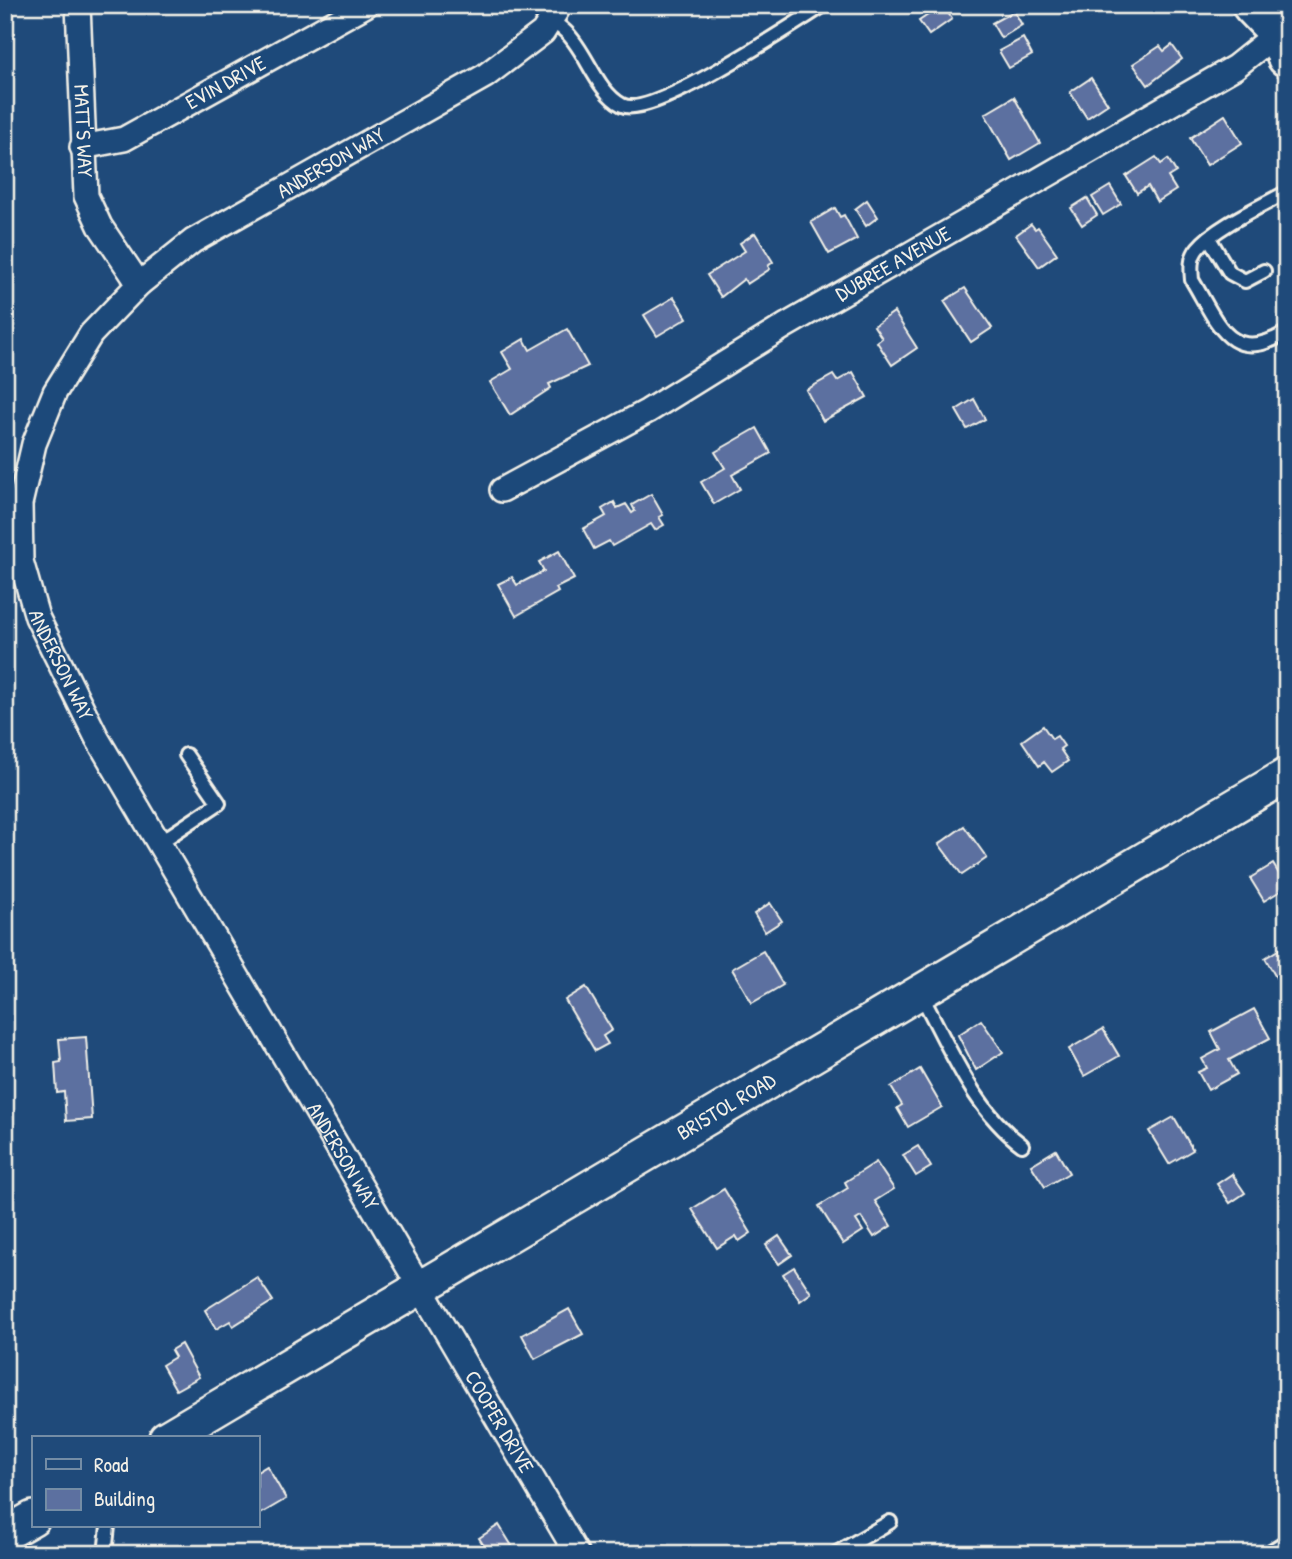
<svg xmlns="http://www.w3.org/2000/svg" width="1292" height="1559" font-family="'Patrick Hand',sans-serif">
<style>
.building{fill:#5c70a0;stroke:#f4f1e8;stroke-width:2}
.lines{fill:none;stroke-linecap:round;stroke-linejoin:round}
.service-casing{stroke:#f4f1e8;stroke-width:18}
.minor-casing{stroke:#f4f1e8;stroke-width:28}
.secondary-casing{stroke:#f4f1e8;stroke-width:38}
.trunk-casing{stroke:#f4f1e8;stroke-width:44}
.service{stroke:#1f4a7a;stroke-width:12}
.minor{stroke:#1f4a7a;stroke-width:23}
.secondary{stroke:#1f4a7a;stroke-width:33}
.trunk{stroke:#1f4a7a;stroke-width:38}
.labels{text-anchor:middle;stroke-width:5;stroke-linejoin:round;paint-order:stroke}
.street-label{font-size:21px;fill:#f4f1e8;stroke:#1f4a7a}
</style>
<rect width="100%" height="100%" fill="#1f4a7a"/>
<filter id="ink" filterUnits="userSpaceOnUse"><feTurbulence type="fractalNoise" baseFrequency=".0143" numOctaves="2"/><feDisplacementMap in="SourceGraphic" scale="14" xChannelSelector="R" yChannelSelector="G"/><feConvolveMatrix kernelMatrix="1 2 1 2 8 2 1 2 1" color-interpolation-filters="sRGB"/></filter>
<g filter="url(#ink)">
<g class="building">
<path d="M943,5L952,19L929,35L919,21Z"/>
<path d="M1083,5H1105L1091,16Z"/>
<path d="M1014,11L1022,25L1001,38L992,23Z"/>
<path d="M1023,38L1032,55L1009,68L999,51Z"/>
<path d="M1172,45L1182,59L1148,85L1133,64L1160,46L1164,51Z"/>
<path d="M1091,78L1108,104L1087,118L1070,92Z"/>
<path d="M1014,97L1040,143L1011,160L985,114Z"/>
<path d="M1225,115L1242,143L1207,165L1190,138Z"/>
<path d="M1156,157L1161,164L1168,159L1176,172L1168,177L1176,190L1157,202L1148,186L1137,193L1126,176Z"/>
<path d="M1110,186L1121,204L1103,215L1092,197Z"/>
<path d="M1087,198L1097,215L1082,225L1071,208Z"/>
<path d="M867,200L878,217L866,226L855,209Z"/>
<path d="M835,208L840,217L844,215L857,239L829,254L811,222Z"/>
<path d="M1031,224L1035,229L1038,227L1057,254L1039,267L1016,235Z"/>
<path d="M755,233L773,262L768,266L770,269L747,284L744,279L721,297L707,275L745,251L740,243Z"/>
<path d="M965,288L992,328L971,342L944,301Z"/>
<path d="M674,297L687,318L657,336L644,315Z"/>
<path d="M894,312L917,348L892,365L877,342L882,338L874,326Z"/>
<path d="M567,329L588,366L549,384L551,388L510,415L490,382L512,369L502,352L524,339L530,350Z"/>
<path d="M853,372L867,397L823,421L806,390L833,375L837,381Z"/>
<path d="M974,399L985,419L967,429L956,410Z"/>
<path d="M757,428L771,453L732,475L740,489L714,504L701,482L725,468L715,452Z"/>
<path d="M651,494L663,515L659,517L664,525L655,530L651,524L612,546L609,541L594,549L583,529L606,516L602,509L614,502L617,508L626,504L632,513L635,511L632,505Z"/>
<path d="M559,551L574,579L556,588L558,592L516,616L498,584L512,577L517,585L544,571L539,562Z"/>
<path d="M1043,726L1052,739L1057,736L1064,746L1060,749L1068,761L1052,772L1044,762L1039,766L1022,741Z"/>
<path d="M964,826L987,858L962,875L939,844Z"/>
<path d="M1273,864L1287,887L1264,901L1250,878Z"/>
<path d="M770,903L782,921L765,932L754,914Z"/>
<path d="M1286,945L1287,976L1278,981L1265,958Z"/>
<path d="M763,951L783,985L752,1003L732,969Z"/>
<path d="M586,987L612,1030L603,1036L608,1044L595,1051L565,1000Z"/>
<path d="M1254,1009L1270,1038L1229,1060L1237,1074L1208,1090L1198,1072L1207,1068L1202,1059L1220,1049L1211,1032Z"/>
<path d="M981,1020L1003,1052L976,1070L958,1035Z"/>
<path d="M1103,1029L1119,1056L1084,1076L1069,1049Z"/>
<path d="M86,1037L92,1119L66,1121L64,1092L57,1093L55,1063L61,1062L59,1039Z"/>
<path d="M920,1069L942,1107L908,1127L897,1108L902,1105L891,1087Z"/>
<path d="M1174,1117L1193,1150L1169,1164L1149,1131Z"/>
<path d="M918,1146L931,1167L916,1176L903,1155Z"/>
<path d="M1056,1150L1069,1173L1045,1187L1031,1165Z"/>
<path d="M876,1162L894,1189L875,1201L891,1226L874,1237L861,1217L856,1220L863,1231L843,1244L819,1206L848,1188L845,1182Z"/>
<path d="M1232,1174L1245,1193L1230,1203L1217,1184Z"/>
<path d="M724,1189L751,1233L739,1241L736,1236L717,1248L692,1209Z"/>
<path d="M779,1236L792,1255L779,1264L766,1245Z"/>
<path d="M794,1267L811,1293L800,1301L783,1274Z"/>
<path d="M257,1277L273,1301L233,1326L230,1321L216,1329L205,1310Z"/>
<path d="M569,1309L583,1334L535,1359L522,1335Z"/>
<path d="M181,1344L199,1377L176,1390L162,1365L175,1357L171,1350Z"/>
<path d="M267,1466L286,1499L257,1516V1472Z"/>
<path d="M499,1525L517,1554H489L479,1538Z"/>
</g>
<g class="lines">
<defs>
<g id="service">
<path d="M551,20C556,24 562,28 567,33C587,53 597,92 622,105C651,120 792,25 824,5"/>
<path d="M1287,192C1262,206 1215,227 1198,248C1190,257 1191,269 1192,280C1218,323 1230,367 1287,332"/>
<path d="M1209,238L1230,273L1245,281L1264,271"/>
<path d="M159,843L219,803L186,755"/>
<path d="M920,993C949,1046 973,1109 1022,1145"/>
<path d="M1271,1551L1287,1541"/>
<path d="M105,1554L108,1526"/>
<path d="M835,1554L890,1522"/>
</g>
<g id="minor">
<path id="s1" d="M78,5L86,196L100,226L139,284"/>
<path id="s2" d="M560,5L543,32L485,76L193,241L139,284L91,334L55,392L34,444L20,504L21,561L37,617L97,738L577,1554"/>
<path id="s3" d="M82,147L124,139L366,5"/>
<path id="s4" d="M502,490L648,411L785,326L1235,67L1285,27"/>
</g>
<g id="secondary">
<path id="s5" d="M166,1438C541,1219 912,994 1287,775"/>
<path d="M5,1534L33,1518"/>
</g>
<path id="trunk" d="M1252,5L1278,32L1287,57"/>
</defs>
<use href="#service" class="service-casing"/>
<use href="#minor" class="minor-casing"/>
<use href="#secondary" class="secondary-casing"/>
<use href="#trunk" class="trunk-casing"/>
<use href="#service" class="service"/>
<use href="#minor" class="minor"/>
<use href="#secondary" class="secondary"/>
<use href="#trunk" class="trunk"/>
</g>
</g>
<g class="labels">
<g class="street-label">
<text dy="7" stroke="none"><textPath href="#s3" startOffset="159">EVIN DRIVE</textPath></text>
<text dy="7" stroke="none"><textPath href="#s1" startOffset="126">MATT'S WAY</textPath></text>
<text transform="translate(331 163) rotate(-30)" y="7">ANDERSON WAY</text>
<text dy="7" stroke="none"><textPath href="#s4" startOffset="452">DUBREE AVENUE</textPath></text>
<text dy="7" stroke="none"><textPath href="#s2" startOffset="933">ANDERSON WAY</textPath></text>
<text dy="7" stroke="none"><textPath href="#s5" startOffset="651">BRISTOL ROAD</textPath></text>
<text dy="7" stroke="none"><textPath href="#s2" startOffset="1500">ANDERSON WAY</textPath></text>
<text dy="7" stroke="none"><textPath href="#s2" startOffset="1808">COOPER DRIVE</textPath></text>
</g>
</g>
<rect width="1292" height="1559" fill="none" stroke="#1f4a7a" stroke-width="28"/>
<rect x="14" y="14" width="1264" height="1531" fill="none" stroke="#f4f1e8" stroke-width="2.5" filter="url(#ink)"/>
<rect x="32" y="1436" width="228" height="91" fill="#1f4a7a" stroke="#748da6" stroke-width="2"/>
<rect x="46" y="1459" width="35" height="10" fill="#1f4a7a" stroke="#748da6" stroke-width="2"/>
<text x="94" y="1472" font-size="21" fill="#f4f1e8">Road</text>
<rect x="46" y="1489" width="35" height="21" fill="#5c70a0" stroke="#748da6" stroke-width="2"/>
<text x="94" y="1506" font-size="21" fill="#f4f1e8">Building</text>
</svg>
